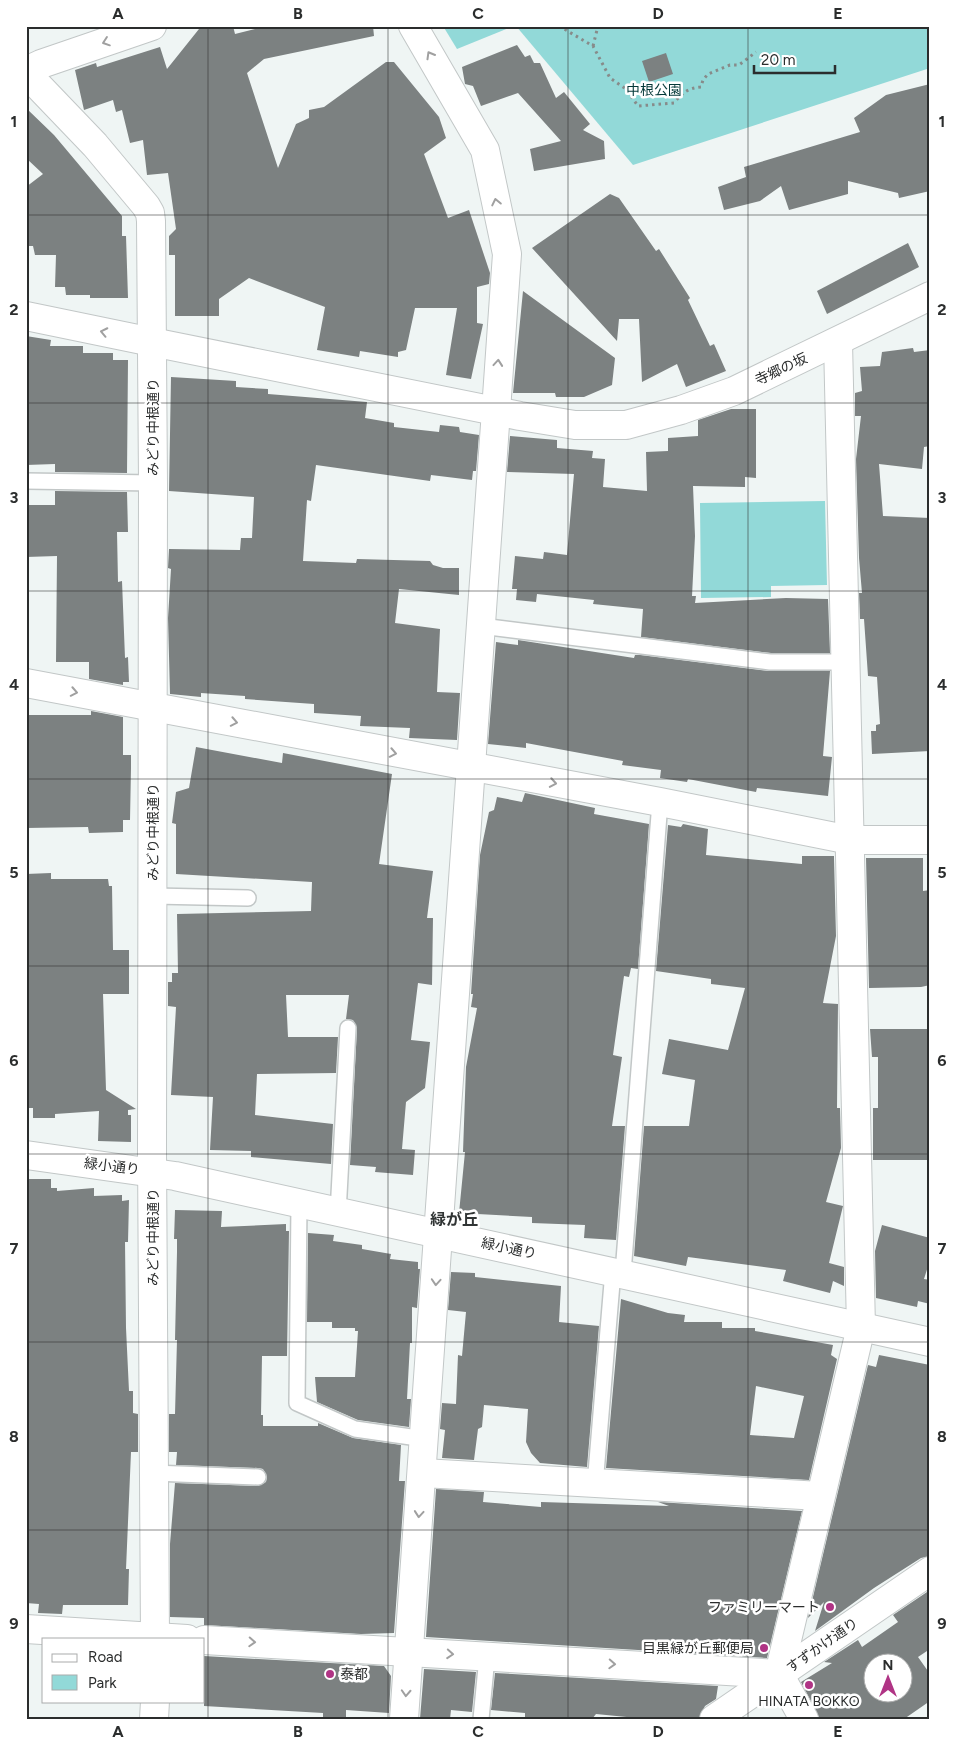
<svg xmlns="http://www.w3.org/2000/svg" width="956" height="1745" font-family="Figtree,'Noto Sans JP',sans-serif">
<style>
.green{fill:#92d9d8}
.building{fill:#7c8181;fill-rule:evenodd}
.lines{fill:none;stroke-linecap:round;stroke-linejoin:round}
.service-casing{stroke:#c2c7c7;stroke-width:18}
.minor-casing{stroke:#c2c7c7;stroke-width:30}
.tertiary-casing{stroke:#c2c7c7;stroke-width:30}
.path{stroke:#878b8a;stroke-width:3;stroke-dasharray:2.5 4;stroke-linecap:butt}
.service{stroke:#fff;stroke-width:15}
.minor{stroke:#fff;stroke-width:28}
.tertiary{stroke:#fff;stroke-width:28}
.oneway{stroke:#a0a0a0}
.grid{fill:none;stroke:#2b2d2d;stroke-width:1;stroke-opacity:0.55}
.poi-dot{fill:#b03485;stroke:#fff;stroke-width:2}
.labels{text-anchor:middle;stroke-width:5;stroke-linejoin:round;paint-order:stroke}
.park-label{font-size:14px;fill:#043838;stroke:#fff}
.street-label{font-size:14px;fill:#2b2d2d;stroke:#fff}
.poi-label{font-size:14px;fill:#2b2d2d;stroke:#fff;text-anchor:end}
.quarter-label{font-size:16px;font-weight:bold;fill:#313535;stroke:#fff}
.neatline{fill:none;stroke:#2b2d2d;stroke-width:2}
.grid-label{font-size:16px;text-anchor:middle;font-weight:bold;fill:#2b2d2d}
</style>
<rect width="100%" height="100%" fill="#eff5f4"/>
<g class="green">
<path d="M443,26H514L457,49Z"/>
<path d="M516,26H930V68L633,165Z"/>
<path d="M825,501L827,585L771,586V597L701,598L700,503Z"/>
</g>
<g class="building">
<path d="M209,26H233L235,34L267,26H373L374,36L264,59L247,73L278,168L296,124L309,118V110L324,107L386,62H394L439,117L446,138L424,154L448,218L469,210L490,273L489,284L477,287V323L483,324L471,379L446,375L457,308H415L406,350L398,352V357L360,351L359,357L317,350L325,307L249,278L219,299V316H175V255H169V236L176,229L168,173L147,175L143,140L130,143L122,110L116,112L113,100L84,110L75,70L96,63L97,67L160,47L167,69L199,29Z"/>
<path d="M517,45L525,57L530,55L534,63H540L556,98L564,92L590,124L583,130L604,141L605,159L534,171L530,149L561,141L518,93L481,106L473,86L465,84L462,67Z"/>
<path d="M666,53L673,74L649,82L642,61Z"/>
<path d="M930,84V191L899,198L898,193L848,181V194L789,210L781,186L760,201L724,210L718,187L746,177L744,167L860,132L854,118L886,95Z"/>
<path d="M26,108L54,135L122,216V236H126L128,298H90V295H66L65,287H55L56,255H35L33,246H26V187L43,174L26,158Z"/>
<path d="M610,194L619,198L656,251L659,249L690,298L688,300L710,346L714,344L726,371L686,387L677,364L642,382L639,319H619L617,341L532,248Z"/>
<path d="M908,243L919,267L827,314L817,291Z"/>
<path d="M523,291L615,358L612,385L584,397H556L555,393H513Z"/>
<path d="M26,336L51,340L50,346H83V353H113V360H128L127,473L55,472V464L26,465Z"/>
<path d="M913,348L914,352L930,350V446L924,447L922,469L879,464L883,516L930,518V751L872,754L871,731H876V725L880,724L877,677L868,676L864,619H860L859,593H862L859,558L856,459L861,416H855V393L862,391L860,367L880,366L882,352Z"/>
<path d="M171,377L236,381V387L268,389V394L367,402L365,418L394,423V427L439,432L440,425L459,427L460,432L479,435L476,471H473L472,480L431,475L430,481L316,465L311,501L307,500L303,561L356,563L357,559L430,561L433,565L443,568H459V595L399,589L395,623L440,629L437,692L460,693L457,740L409,738L410,728L360,726L361,716L314,713V704L245,699V696L201,693V697L170,694L168,618L171,569L168,568L169,549L240,550L241,538H252L254,497L169,491Z"/>
<path d="M731,409H756V478L745,477V487L693,486L695,536L692,596H696L695,603L786,598L828,599L830,653H771L641,637L643,609L593,604L594,600L537,594L536,602L516,600L517,589H512L515,556L543,559L544,552L567,555L574,474L507,472L510,436L557,440V448L593,451L592,458L605,459L603,487L647,491L646,452L668,451V438L698,436V420Z"/>
<path d="M55,491L127,492L128,532H117L118,582L122,581L125,658L128,657L129,682H123V685L89,679V662H56L57,556L26,557V505H55Z"/>
<path d="M518,640L634,658L635,655H640L769,671H830L823,756L832,757L828,796L757,788L756,792L688,779L687,782L660,778L661,770L622,765L623,761L526,743V748L488,744L496,642L518,645Z"/>
<path d="M91,711L123,717V755H131V768L130,820H123V832L89,833L88,827L26,828V715H91Z"/>
<path d="M196,747L282,763L283,753L392,774L379,864L433,871L427,918H433L432,985L418,983L411,1040L430,1042L425,1088L406,1102L402,1149L415,1150L413,1175L375,1172L376,1167L350,1165L357,1028L353,1020L346,1019L349,995H286L288,1037H338L336,1073L257,1074L255,1115L333,1124L331,1164L251,1157V1151L210,1150L213,1097L171,1095L176,1007L168,1006V982H172V973H178L177,914L311,911L312,882L176,874V824L172,823L176,792L189,788Z"/>
<path d="M525,793L595,808L594,814L649,824L638,969L631,968L629,977L624,976L613,1055L622,1057L612,1126H625L616,1240L584,1238L585,1225L532,1223V1217L459,1213L465,1152H463L466,1067L477,1008L471,1007L473,994H471L480,855L489,812L494,810L497,797L522,802Z"/>
<path d="M683,824L708,829L706,855L802,864V856H834V858L836,936L823,1003L838,1004L837,1108H840L841,1148L826,1202L843,1206L829,1263L844,1267V1286L833,1281L830,1293L783,1281L786,1270L688,1257L686,1266L634,1256L644,1126H689L695,1080L662,1074L669,1039L728,1050L745,988L711,984V979L656,971L668,825L681,827Z"/>
<path d="M866,858H923V891L930,890V985L921,987L869,988Z"/>
<path d="M51,873V879H108L109,886H112L113,950H129V994H103L106,1090L136,1109L128,1110V1115H131V1142L98,1141L99,1111L55,1114V1118H33V1108H26V874Z"/>
<path d="M870,1029H930V1160H873V1108H878V1057H872Z"/>
<path d="M26,1179H51V1188H57V1191L94,1188V1196L122,1195V1201L129,1200L128,1242H125L126,1328L129,1391H133V1413L138,1414V1452H131L126,1569H129L128,1605H63L62,1614L38,1613L39,1604L26,1603Z"/>
<path d="M175,1210L222,1211L221,1227L286,1224V1231H289L287,1356H262L261,1415H263V1426H318V1423L353,1438L401,1445L399,1481H405L394,1633L361,1634L204,1625V1618L170,1617V1544L175,1483L258,1486L266,1482L267,1477L263,1469L258,1468L176,1465L177,1452H169V1414H175L177,1340H175L177,1252V1239H174Z"/>
<path d="M882,1225L930,1238V1260L924,1279L930,1280V1304L918,1301L917,1307L876,1298L875,1251Z"/>
<path d="M308,1233L334,1235L333,1241L362,1245V1249L391,1254L390,1259L418,1262V1269H420L417,1308L412,1307V1343H410L407,1399H411L409,1427L358,1420L317,1402L315,1377H355L358,1331H355V1328H332V1322H307Z"/>
<path d="M451,1272L475,1273V1277L561,1286L559,1322L599,1326L587,1467L540,1463L531,1453L526,1442L528,1409L484,1405L482,1427L478,1429L474,1460L442,1458L445,1430L440,1429L442,1403L456,1404L458,1355L462,1356L466,1312L448,1310Z"/>
<path d="M621,1299L668,1313L685,1315L684,1322H722V1328H755V1331L833,1345L831,1355L837,1359L809,1480L606,1468ZM756,1386L804,1396L794,1438L750,1435Z"/>
<path d="M879,1355L930,1365V1556L921,1558L874,1588L815,1631L824,1602L808,1618L868,1365L876,1367Z"/>
<path d="M436,1489L484,1492L483,1502L541,1507V1502L669,1506L658,1502L802,1511L767,1658L426,1637Z"/>
<path d="M930,1590V1649L918,1657L930,1674V1701L904,1719H820L801,1682L832,1663L824,1662L858,1640L862,1647L898,1622L893,1615ZM874,1662H904V1692H874Z"/>
<path d="M204,1656L384,1666L391,1676L389,1713L346,1710V1719H323V1713L204,1706Z"/>
<path d="M424,1669L476,1672L472,1712L451,1710L450,1719H420Z"/>
<path d="M495,1673L718,1686L716,1699L705,1706L699,1719H647L596,1714L592,1719H535L525,1718V1713L491,1710Z"/>
</g>
<g class="lines">
<defs>
<g id="service">
<path d="M26,481L153,483"/>
<path d="M481,626L770,662H845"/>
<path d="M154,896L248,898"/>
<path d="M299,1204L297,1403L355,1429L425,1439"/>
<path d="M338,1213L348,1028"/>
<path d="M623,1273L660,802"/>
<path d="M153,1473L258,1477"/>
<path d="M595,1485L613,1271"/>
<path d="M481,1719L487,1657"/>
</g>
<g id="minor">
<path d="M26,71L41,64L152,26"/>
<path d="M26,316L152,342"/>
<path d="M26,683L660,802L850,840H930"/>
<path d="M423,1473L820,1496"/>
<path d="M26,1629L187,1639"/>
<path d="M204,1640L779,1674"/>
<path d="M404,1719L507,254L485,150L413,26"/>
<path d="M804,1719L779,1674L861,1327L838,342"/>
</g>
<g id="tertiary">
<path d="M26,73L95,145L146,206L150,213L151,221L153,483L152,1152L155,1639"/>
<path d="M152,342L520,416L575,425H626L681,410L734,391L930,296"/>
<path d="M26,1155L175,1176L930,1342"/>
<path d="M154,1719L155,1701"/>
<path d="M714,1719L930,1571"/>
</g>
</defs>
<use href="#service" class="service-casing"/>
<use href="#minor" class="minor-casing"/>
<use href="#tertiary" class="tertiary-casing"/>
<g class="path">
<path d="M559,26L593,46L610,78L626,89L638,106L674,103C682,93 688,88 701,87L703,80L708,74L730,65H739L756,52"/>
<path d="M593,46L598,26"/>
</g>
<use href="#service" class="service"/>
<use href="#minor" class="minor"/>
<use href="#tertiary" class="tertiary"/>
</g>
<defs><path id="oneway-chevron" d="M-2-3.5L2.5 0L-2 3.5" fill="none" stroke-width="1.6" stroke-linecap="round" stroke-linejoin="round" transform="scale(1.25)"/></defs>
<g class="oneway">
<use href="#oneway-chevron" transform="translate(106 42) rotate(161)"/>
<use href="#oneway-chevron" transform="translate(430 55) rotate(-120)"/>
<use href="#oneway-chevron" transform="translate(496 202) rotate(-102)"/>
<use href="#oneway-chevron" transform="translate(104 332) rotate(-168)"/>
<use href="#oneway-chevron" transform="translate(498 363) rotate(-85)"/>
<use href="#oneway-chevron" transform="translate(74 692) rotate(11)"/>
<use href="#oneway-chevron" transform="translate(234 722) rotate(11)"/>
<use href="#oneway-chevron" transform="translate(393 753) rotate(11)"/>
<use href="#oneway-chevron" transform="translate(553 783) rotate(10)"/>
<use href="#oneway-chevron" transform="translate(436 1282) rotate(94)"/>
<use href="#oneway-chevron" transform="translate(419 1514) rotate(95)"/>
<use href="#oneway-chevron" transform="translate(252 1642) rotate(3)"/>
<use href="#oneway-chevron" transform="translate(450 1654) rotate(4)"/>
<use href="#oneway-chevron" transform="translate(612 1664) rotate(3)"/>
<use href="#oneway-chevron" transform="translate(406 1693) rotate(93)"/>
</g>
<path class="grid" d="M208,26V1719M388,26V1719M568,26V1719M748,26V1719M26,215H930M26,403H930M26,591H930M26,779H930M26,966H930M26,1154H930M26,1342H930M26,1530H930"/>
<g class="poi-dot">
<circle cx="830" cy="1607" r="5"/>
<circle cx="764" cy="1648" r="5"/>
<circle cx="330" cy="1674" r="5"/>
<circle cx="809" cy="1685" r="5"/>
</g>
<g class="labels">
<g class="park-label">
<text x="654" y="95">中根公園</text>
</g>
<g class="street-label">
<text transform="translate(781 369) rotate(-25)" y="5">寺郷の坂</text>
<text transform="translate(153 427) rotate(-90)" y="5">みどり中根通り</text>
<text transform="translate(153 832) rotate(-90)" y="5">みどり中根通り</text>
<text transform="translate(112 1166) rotate(7)" y="5">緑小通り</text>
<text transform="translate(153 1237) rotate(-90)" y="5">みどり中根通り</text>
<text transform="translate(509 1248) rotate(12)" y="5">緑小通り</text>
<text transform="translate(822 1645) rotate(-35)" y="5">すずかけ通り</text>
</g>
<g class="poi-label">
<text x="820" y="1612">ファミリーマート</text>
<text x="754" y="1653">目黒緑が丘郵便局</text>
<text x="340" y="1679" text-anchor="start">泰都</text>
<text x="809" y="1706" text-anchor="middle">HINATA BOKKO</text>
</g>
<g class="quarter-label">
<text x="454" y="1225">緑が丘</text>
</g>
</g>
<rect width="956" height="1745" fill="none" stroke="#ffffff" stroke-width="55"/>
<rect x="42" y="1638" width="162" height="65" fill="#ffffff" stroke="#aaabab"/>
<rect x="52" y="1654" width="25" height="8" fill="#ffffff" stroke="#aaabab"/>
<text x="88" y="1662" font-size="15" fill="#2b2d2d">Road</text>
<rect x="52" y="1675" width="25" height="15" fill="#92d9d8" stroke="#aaabab"/>
<text x="88" y="1688" font-size="15" fill="#2b2d2d">Park</text>
<g transform="translate(888 1678)"><circle r="24" fill="#ffffff" stroke="#aaabab"/>
<path d="M0-4L9 19L0 12L-9 19Z" fill="#b03485"/>
<text y="-8" font-size="14" font-weight="bold" text-anchor="middle" fill="#2b2d2d">N</text>
</g>
<path d="M754 65v8h81v-8" fill="none" stroke="#2b2d2d" stroke-width="2.5"/>
<text x="761" y="65" font-size="15" fill="#2b2d2d" stroke="#ffffff" stroke-width="4" paint-order="stroke">20 m</text>
<rect x="28" y="28" width="900" height="1690" class="neatline"/>
<g class="grid-label">
<text x="118" y="19">A</text>
<text x="298" y="19">B</text>
<text x="478" y="19">C</text>
<text x="658" y="19">D</text>
<text x="838" y="19">E</text>
<text x="14" y="127">1</text>
<text x="942" y="127">1</text>
<text x="14" y="315">2</text>
<text x="942" y="315">2</text>
<text x="14" y="503">3</text>
<text x="942" y="503">3</text>
<text x="14" y="690">4</text>
<text x="942" y="690">4</text>
<text x="14" y="878">5</text>
<text x="942" y="878">5</text>
<text x="14" y="1066">6</text>
<text x="942" y="1066">6</text>
<text x="14" y="1254">7</text>
<text x="942" y="1254">7</text>
<text x="14" y="1442">8</text>
<text x="942" y="1442">8</text>
<text x="14" y="1629">9</text>
<text x="942" y="1629">9</text>
<text x="118" y="1737">A</text>
<text x="298" y="1737">B</text>
<text x="478" y="1737">C</text>
<text x="658" y="1737">D</text>
<text x="838" y="1737">E</text>
</g>
</svg>
